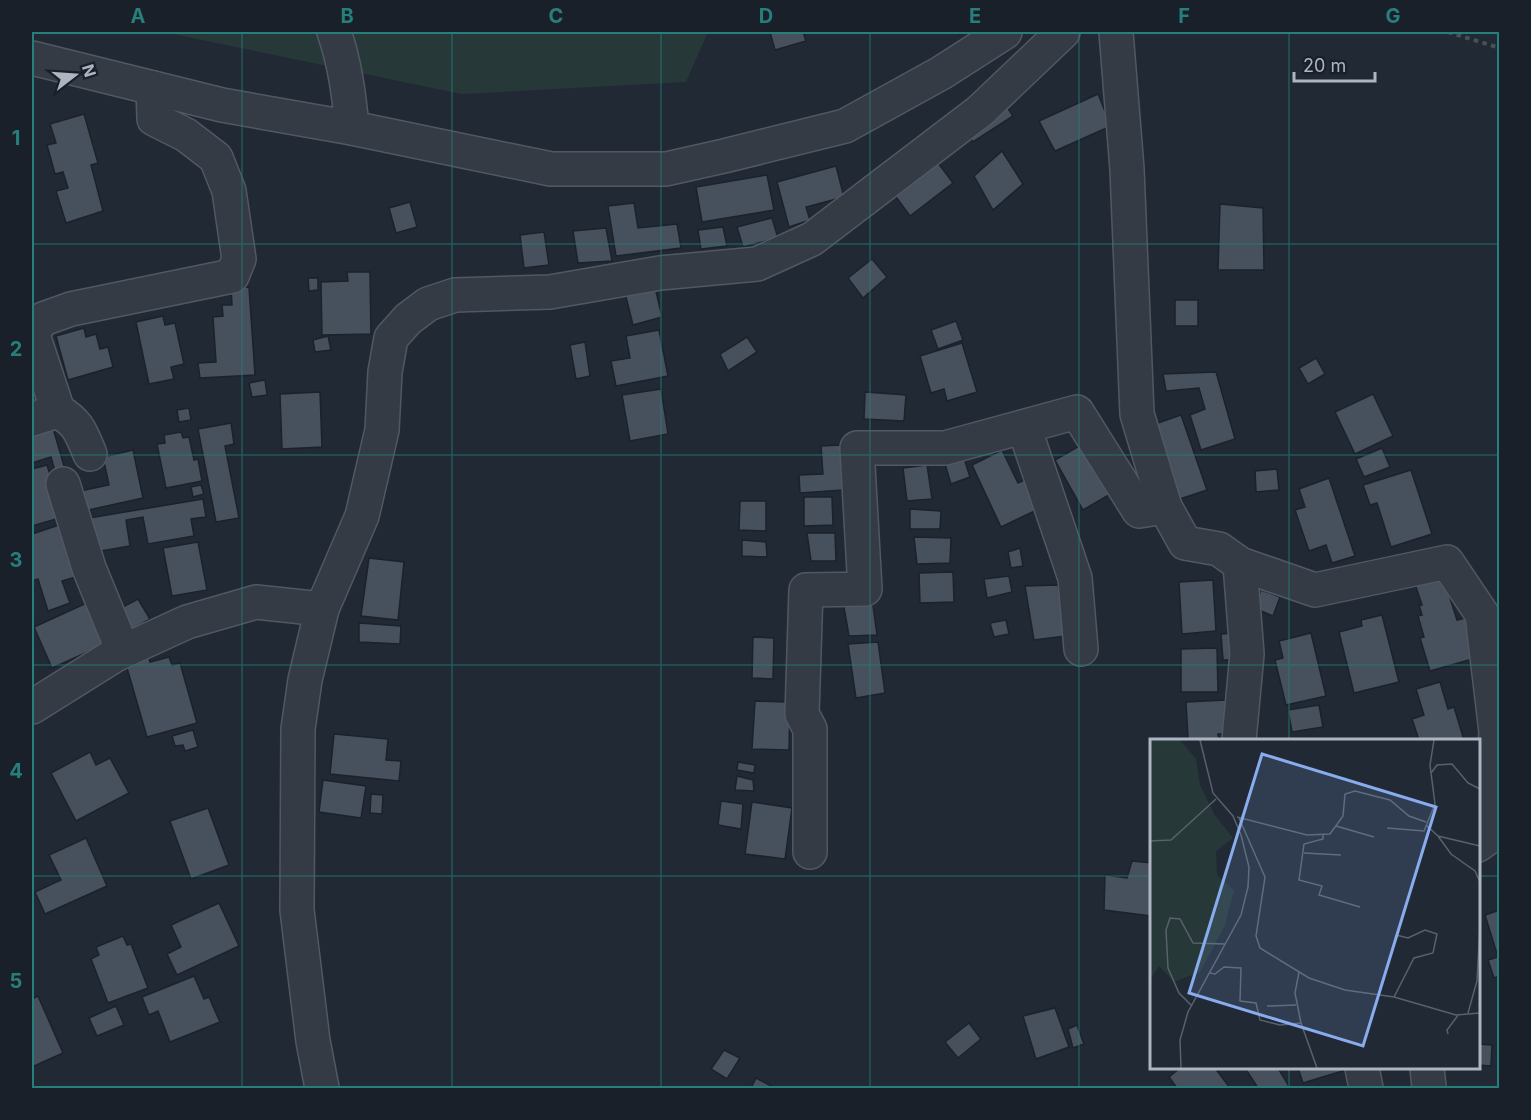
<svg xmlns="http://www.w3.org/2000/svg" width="1531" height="1120" font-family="Inter,sans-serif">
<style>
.green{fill:#273839}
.building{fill:#47505d;stroke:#1c222b;stroke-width:1.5}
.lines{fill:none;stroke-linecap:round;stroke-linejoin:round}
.minor-casing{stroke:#525863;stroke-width:36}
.path{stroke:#445456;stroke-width:4;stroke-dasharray:4.5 4.5;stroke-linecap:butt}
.minor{stroke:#343b45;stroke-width:33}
.grid{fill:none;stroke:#277f7b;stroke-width:1.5;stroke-opacity:0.55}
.inset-road{fill:none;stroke:#59616d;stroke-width:1.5}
.view{fill:#88aced;fill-opacity:0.15;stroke:#88aced;stroke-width:3}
.inset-edge{fill:none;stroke:#aeb5c2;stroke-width:3}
.neatline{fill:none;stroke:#277f7b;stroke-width:2}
.grid-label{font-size:20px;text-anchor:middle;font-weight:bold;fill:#277f7b}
</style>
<rect width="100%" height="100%" fill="#212934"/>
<path class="green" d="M164,32H708L686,82L461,94Z"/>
<g class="building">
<path d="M770,32H803L806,41L775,50Z"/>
<path d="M993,86L1013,116L973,142L954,112Z"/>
<path d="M1098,94L1111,126L1055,151L1039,121Z"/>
<path d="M84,114L98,163L91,165L103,211L66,223L56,191L68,188L63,172L55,174L47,145L56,143L50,124Z"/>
<path d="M918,136L953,183L910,216L877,171Z"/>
<path d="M1002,151L1023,184L993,210L974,176Z"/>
<path d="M836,166L844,197L806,207L810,220L789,227L777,182Z"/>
<path d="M767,175L774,210L702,222L696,187Z"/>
<path d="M410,202L417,227L396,233L389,208Z"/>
<path d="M634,203L638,228L677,224L681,248L616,256L608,206Z"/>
<path d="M1220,204L1263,208L1264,270H1218Z"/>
<path d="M772,218L778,238L743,247L737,227Z"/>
<path d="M723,227L727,246L701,249L698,230Z"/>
<path d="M606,228L612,261L578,263L573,231Z"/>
<path d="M544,232L549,265L524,268L520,235Z"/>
<path d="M872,259L887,277L863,298L848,278Z"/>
<path d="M651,270L662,317L633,325L621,277Z"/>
<path d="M347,272H370L371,334L322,335L321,282L348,281Z"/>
<path d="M308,278H318V290L309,291Z"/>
<path d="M249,287L255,375L200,378L198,363L216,362L213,317L223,316L222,305H232L231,288Z"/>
<rect x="1175" y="300" width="23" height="26"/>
<path d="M163,316L165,325L175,323L184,364L171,367L174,379L149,384L136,322Z"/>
<path d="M956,321L963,340L938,349L931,330Z"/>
<path d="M84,328L86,337L96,334L100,349L108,347L113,367L68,380L56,336Z"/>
<path d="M659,330L668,376L616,386L611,361L630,358L626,336Z"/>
<path d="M328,336L331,350L315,352L313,340Z"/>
<path d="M747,337L757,352L728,371L720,354Z"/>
<path d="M585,342L590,376L576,379L570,345Z"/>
<path d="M962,343L977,392L947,401L944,389L931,393L920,356Z"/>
<path d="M1316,358L1325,374L1308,384L1299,368Z"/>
<path d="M1216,372L1235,439L1201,450L1190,415L1205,409L1199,388L1166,391L1163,374Z"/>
<path d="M265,380L267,395L252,397L249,383Z"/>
<path d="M661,389L668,434L630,441L622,395Z"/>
<path d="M320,392L322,447L282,449L280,394Z"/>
<path d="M865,392L906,395L904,421L864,419Z"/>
<path d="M1373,394L1393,436L1355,454L1335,412Z"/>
<path d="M45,401L67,476L57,478L51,457L32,463V405Z"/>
<path d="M189,408L191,420L179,422L177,410Z"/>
<path d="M1181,415L1207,490L1177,500L1152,425Z"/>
<path d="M231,423L234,444L225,446L239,518L216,522L198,429Z"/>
<path d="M181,432L183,438L189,437L194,460L198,459L202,481L166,488L157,444L165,443L164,435Z"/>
<path d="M1086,442L1114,492L1083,510L1055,460Z"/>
<path d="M840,445L843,490L800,493L799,475L823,474L821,446Z"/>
<path d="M1382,448L1390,467L1364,477L1356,459Z"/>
<path d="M133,450L143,498L84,511L80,491L109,485L103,457Z"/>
<path d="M1002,450L1018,483L1033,476L1047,505L1001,527L972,465Z"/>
<path d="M964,458L970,477L951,484L945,464Z"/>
<path d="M47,465L63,517L32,526V469Z"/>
<path d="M927,465L932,499L907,501L903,468Z"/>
<path d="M1277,469L1279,490L1256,492L1255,471Z"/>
<path d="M1411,470L1432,534L1391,547L1377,503L1370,505L1363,485Z"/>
<path d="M1329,478L1355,556L1332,563L1326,545L1309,551L1295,510L1305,507L1299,489Z"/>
<path d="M201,485L204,494L193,497L191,487Z"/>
<path d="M804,497H832L833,525L804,526Z"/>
<path d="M203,499L206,517L191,519L194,536L148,544L143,517L126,520L130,546L95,552L89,518Z"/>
<path d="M740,501H766V531L739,530Z"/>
<path d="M910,509L941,511L940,529H910Z"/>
<path d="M62,524L79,576L62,581L70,603L48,611L38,579L32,581V534Z"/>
<path d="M807,533H835L836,561H811Z"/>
<path d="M914,537L951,538L950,563L917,564Z"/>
<path d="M742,540L766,542L767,557L742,556Z"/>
<path d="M198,542L207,590L172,596L163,548Z"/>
<path d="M1020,548L1023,566L1011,568L1008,552Z"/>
<path d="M369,558L404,562L398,620L361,616Z"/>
<path d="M953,572L954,602L920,603L919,573Z"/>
<path d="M1442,573L1457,620L1465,618L1476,658L1430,671L1420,638L1424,637L1418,616L1422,615L1419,605H1422L1414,581Z"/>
<path d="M1009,576L1012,592L987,598L984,579Z"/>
<path d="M1213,580L1216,631L1182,634L1179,582Z"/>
<path d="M1058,585L1066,636L1034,640L1025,586Z"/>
<path d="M1261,590L1280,597L1273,616L1254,608Z"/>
<path d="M872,598L877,635L849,636L843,602Z"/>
<path d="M138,599L150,619L129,631L117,610Z"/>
<path d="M91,601L110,642L52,668L34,627Z"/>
<path d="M1382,615L1399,682L1354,693L1339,632L1362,626L1361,620Z"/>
<path d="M1006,620L1009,634L994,637L990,623Z"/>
<path d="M359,623L401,626L400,644L359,642Z"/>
<path d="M1236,633L1238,660H1223L1221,634Z"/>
<path d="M1311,633L1326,696L1286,705L1275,660L1283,658L1279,641Z"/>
<path d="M753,637L774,638L773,679L752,678Z"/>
<path d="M878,642L885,693L856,698L848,644Z"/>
<path d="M1217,648L1218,692H1181V649Z"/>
<path d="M148,654L150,662L169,657L172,665L180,663L197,723L147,737L125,661Z"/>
<path d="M1440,682L1448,709L1454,707L1464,740H1419L1412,719L1424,715L1416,689Z"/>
<path d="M1226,700L1227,734H1218L1219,740H1178V738H1188L1186,702Z"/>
<path d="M755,701L790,702L789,750L752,749Z"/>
<path d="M1319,705L1323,727L1292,732L1288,710Z"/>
<path d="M193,730L198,747L185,751L183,745L175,746L172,736Z"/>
<path d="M334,734L388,739L386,760L401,761L399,781L330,774Z"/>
<path d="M90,752L96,765L110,758L129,793L76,821L51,773Z"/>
<path d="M738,762L755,765L754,773L737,770Z"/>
<path d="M737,776L753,780L754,791L735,790Z"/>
<path d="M323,780L366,786L361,818L319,812Z"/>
<path d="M371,794L383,795L382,814L370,813Z"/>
<path d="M721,801L743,804L741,829L718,825Z"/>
<path d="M752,802L792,808L785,859L745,854Z"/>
<path d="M208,808L229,865L191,879L170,821Z"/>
<path d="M86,838L107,886L45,914L35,892L61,880L49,855Z"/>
<path d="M1132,861L1152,863L1151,916L1104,910L1105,875L1127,878Z"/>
<path d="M219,903L239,946L177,975L167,954L181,947L171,925Z"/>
<path d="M1500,910V976L1494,978L1488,960L1498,957L1485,915Z"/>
<path d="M123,936L127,945L131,944L148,988L108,1003L91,959L99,955L96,947Z"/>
<path d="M194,976L204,999L209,997L220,1022L170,1042L158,1011L149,1015L142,997Z"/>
<path d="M38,996L63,1053L32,1067V999Z"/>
<path d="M116,1006L124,1025L97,1036L89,1018Z"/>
<path d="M1055,1008L1069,1047L1036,1059L1023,1016Z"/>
<path d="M969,1023L981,1039L958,1058L945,1042Z"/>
<path d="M1077,1025L1084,1044L1073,1048L1068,1029Z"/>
<path d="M1478,1044L1492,1045L1491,1066L1478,1065Z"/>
<path d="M724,1050L740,1058L727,1079L711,1069Z"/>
<path d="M1180,1068H1215L1230,1088H1177L1169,1077Z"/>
<path d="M1245,1068H1278L1290,1088H1258Z"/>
<path d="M1298,1068H1348L1349,1069L1303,1083Z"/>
<path d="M756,1078L775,1088H751Z"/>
</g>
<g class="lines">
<defs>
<g id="minor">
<path d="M334,32C345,63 349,95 352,128"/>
<path d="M1116,32L1127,169L1137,414L1165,507L1185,543L1219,549L1240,564L1315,590L1447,562L1482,614L1496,732L1489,837L1478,845"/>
<path d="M32,58L222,105L352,128L551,169H666L724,156L845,126L941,73L1005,32"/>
<path d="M58,411C79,423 81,433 90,454"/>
<path d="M32,419L58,411L32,332L43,319L71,309L232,276L239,259L229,191L216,158L186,135L154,119L153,88"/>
<path d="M1024,427L1075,578L1081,649"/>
<path d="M63,484L89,568L123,651"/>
<path d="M32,707L115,655L187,622L256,602L322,609"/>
<path d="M1239,740L1247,654L1240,564"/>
<path d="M810,852V729L802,714L806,590L865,589L857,448H945L1077,412L1139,511L1165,507"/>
<path d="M1362,1068L1366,1088"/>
<path d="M1427,1068L1429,1087"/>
<path d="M322,1088L313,1041L297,910L298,729L305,680L322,609L362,516L382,430L385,372L391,338L408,319L428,304L455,295L550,292L660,273L757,264L812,239L980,111L1063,32"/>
</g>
</defs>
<use href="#minor" class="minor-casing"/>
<path class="path" d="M1448,32L1500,48"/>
<use href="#minor" class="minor"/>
</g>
<path class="grid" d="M242,32V1088M452,32V1088M661,32V1088M870,32V1088M1079,32V1088M1289,32V740M32,244H1500M32,455H1500M32,665H1500M32,876H1152M1478,876H1500M1289,1068V1088"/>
<g transform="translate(1150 739)">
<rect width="330" height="330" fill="#212934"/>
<path d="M0,1H30L46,20L50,46L64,75L83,99L66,112L67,136L84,151L75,186L50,233L24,243L9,227L0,241Z" fill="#273839"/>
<path class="inset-road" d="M281,34L287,26L302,25L318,44L330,50M87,78L157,96L180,95L193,77L195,55L205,52L240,61L259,77L276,83M89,79L115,138L106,197L110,209L159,239L195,251L244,258L306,276L330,274M276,86L288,97L330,107M186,87L224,98M237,89L274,92L285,65L280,26L284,1M173,96V100L154,105L149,141L172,147L169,156L210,168M288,97L301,115L325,132L330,143M0,102L21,101L66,60M154,114L191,116M60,234L65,235L74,228L91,229L90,262L106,264L110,281L130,286L151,284L145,254L149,233M244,258L264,219L283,214L287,195L275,191L258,199L246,196M41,266L29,254L18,229L16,191L20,179L30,180L43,204L75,205M117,267L146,266M318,274L327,242L330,187M151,284L167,329M298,295L297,291L309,275M31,329L30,301L38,273L91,176L98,148L99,128L91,96L83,77L63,54L50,1"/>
<path class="view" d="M112,15L286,68L213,307L39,254Z"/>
<rect width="330" height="330" class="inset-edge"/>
</g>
<rect width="1531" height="1120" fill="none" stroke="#1a2029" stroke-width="66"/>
<g transform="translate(75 75) rotate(73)" stroke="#1a2029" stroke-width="4.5" paint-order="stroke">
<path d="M0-4.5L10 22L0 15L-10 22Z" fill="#aeb5c2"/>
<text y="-9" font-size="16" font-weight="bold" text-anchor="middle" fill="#aeb5c2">N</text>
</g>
<path d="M1294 72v9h81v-9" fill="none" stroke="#aeb5c2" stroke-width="3"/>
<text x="1303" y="72" font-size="18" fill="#aeb5c2" stroke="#1a2029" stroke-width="4.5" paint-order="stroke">20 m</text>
<rect x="33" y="33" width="1465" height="1054" class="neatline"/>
<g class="grid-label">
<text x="138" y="23">A</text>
<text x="347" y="23">B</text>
<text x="556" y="23">C</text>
<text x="766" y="23">D</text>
<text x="975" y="23">E</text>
<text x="1184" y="23">F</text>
<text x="1393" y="23">G</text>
<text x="16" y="145">1</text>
<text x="16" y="356">2</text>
<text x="16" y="567">3</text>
<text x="16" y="778">4</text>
<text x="16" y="988">5</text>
</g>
</svg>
